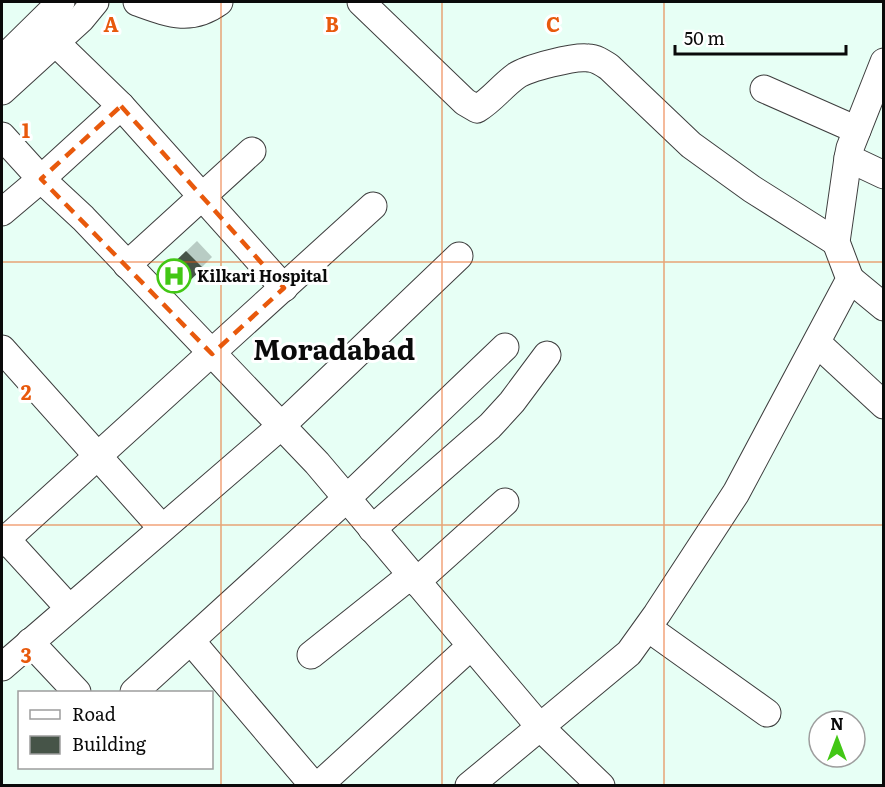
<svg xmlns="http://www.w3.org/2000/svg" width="885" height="787" font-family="Literata,serif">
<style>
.shadow{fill:#0003}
.building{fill:#465448}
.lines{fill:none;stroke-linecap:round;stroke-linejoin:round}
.minor-casing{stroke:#3d3d3d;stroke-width:29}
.minor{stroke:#fff;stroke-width:27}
.marked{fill:none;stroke:#e8590c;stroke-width:4.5;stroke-dasharray:12 8;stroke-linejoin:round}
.grid{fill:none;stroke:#e8590c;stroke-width:1.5;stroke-opacity:0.55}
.labels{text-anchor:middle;stroke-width:6;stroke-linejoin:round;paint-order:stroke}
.poi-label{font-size:16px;font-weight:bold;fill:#0a0a0a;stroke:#fff;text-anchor:start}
.town-label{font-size:28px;font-weight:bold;fill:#0a0a0a;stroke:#fff}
.grid-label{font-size:20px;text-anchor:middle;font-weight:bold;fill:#e8590c;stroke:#fff;stroke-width:6;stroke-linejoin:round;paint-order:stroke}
</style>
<rect width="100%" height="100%" fill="#e7fff5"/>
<path class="shadow" d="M197,241L212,257L202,267L172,265Z"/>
<path class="building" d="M186,251L203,268L177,293L160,276Z"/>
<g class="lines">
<defs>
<g id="minor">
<path d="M137,2C168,13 190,23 219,2"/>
<path d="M361,2L465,102L477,109C492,100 502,86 516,76C527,68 575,56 588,58C596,58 603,63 609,67L691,145L752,189L836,242"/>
<path d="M55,42L121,106L284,288"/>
<path d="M2,60L61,2"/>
<path d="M764,89L857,130"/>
<path d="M2,91L81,19L95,2"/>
<path d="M2,136L41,179L83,218L317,463L540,727L601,786"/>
<path d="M848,158L884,175"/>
<path d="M2,212L41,179L121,106"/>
<path d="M127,265L252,151"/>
<path d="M850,279L884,307"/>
<path d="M817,343L884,405"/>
<path d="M2,349L162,528"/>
<path d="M372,529L490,426L512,402L547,355"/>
<path d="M6,539L69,608"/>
<path d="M2,543L373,206"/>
<path d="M416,582L505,502"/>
<path d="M648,628L767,713"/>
<path d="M191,641L314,786"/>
<path d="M30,642L77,692"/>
<path d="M311,655L410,576"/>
<path d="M2,667L281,426L459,256"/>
<path d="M134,692L346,499L505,347"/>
<path d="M318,786L471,646"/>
<path d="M469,786L629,653L657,614L736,493L850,279L836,242L848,158L850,148L884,62"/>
</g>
</defs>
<use href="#minor" class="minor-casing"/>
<use href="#minor" class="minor"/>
</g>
<path class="marked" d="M121,106L284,288L212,354L41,179Z"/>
<path class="grid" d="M221,2V786M442,2V786M664,2V786M2,262H884M2,525H884"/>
<defs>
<symbol id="hospital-ring" viewBox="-11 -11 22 22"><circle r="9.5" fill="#fff" stroke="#42c715" stroke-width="1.5"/><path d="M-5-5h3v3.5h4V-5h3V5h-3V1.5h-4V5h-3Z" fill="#42c715"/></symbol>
</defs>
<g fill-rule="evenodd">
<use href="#hospital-ring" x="155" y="257" width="38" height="38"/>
</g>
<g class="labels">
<g class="poi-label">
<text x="197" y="282">Kilkari Hospital</text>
</g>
<g class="town-label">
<text x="334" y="360">Moradabad</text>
</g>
</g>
<g class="grid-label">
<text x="111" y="32">A</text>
<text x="332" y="32">B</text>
<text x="553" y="32">C</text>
<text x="26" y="138">1</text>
<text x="26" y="400">2</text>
<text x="26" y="663">3</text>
</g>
<rect width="885" height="787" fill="none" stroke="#0a0a0a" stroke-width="6"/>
<rect x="18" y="691" width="195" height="78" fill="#ffffff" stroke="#9d9d9d" stroke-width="1.5"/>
<rect x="30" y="710" width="30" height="9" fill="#ffffff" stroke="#9d9d9d" stroke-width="1.5"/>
<text x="72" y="721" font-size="18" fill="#0a0a0a">Road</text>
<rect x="30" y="736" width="30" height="18" fill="#465448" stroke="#9d9d9d" stroke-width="1.5"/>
<text x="72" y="751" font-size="18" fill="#0a0a0a">Building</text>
<g transform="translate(837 739)"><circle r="28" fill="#ffffff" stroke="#9d9d9d" stroke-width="1.5"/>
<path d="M0-4.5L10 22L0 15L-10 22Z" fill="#42c715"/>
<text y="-9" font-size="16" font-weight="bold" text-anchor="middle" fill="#0a0a0a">N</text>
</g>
<path d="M675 45v9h171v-9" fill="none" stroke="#0a0a0a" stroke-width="3"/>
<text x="684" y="45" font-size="18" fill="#0a0a0a" stroke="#ffffff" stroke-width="4.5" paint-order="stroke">50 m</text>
</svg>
